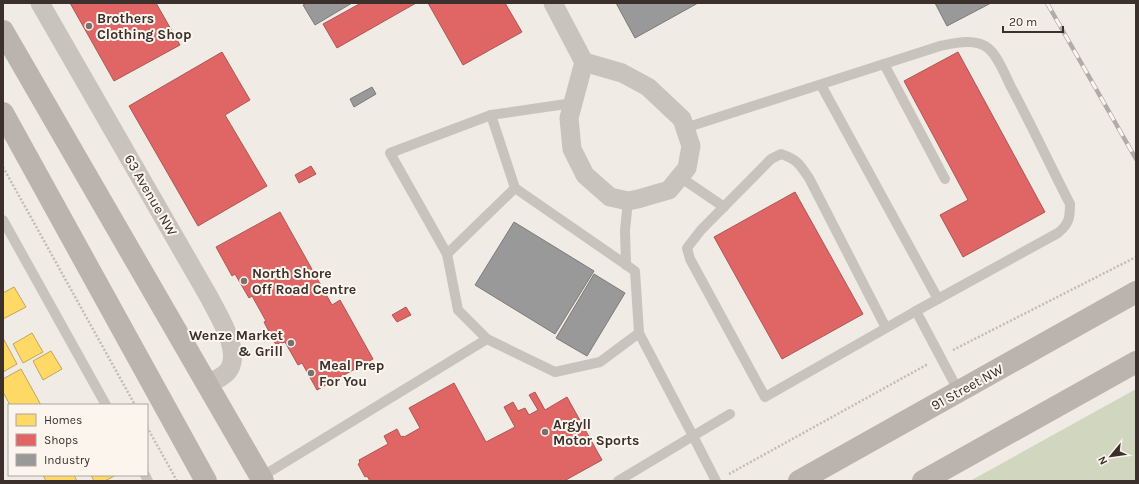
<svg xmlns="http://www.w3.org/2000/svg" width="1139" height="484" font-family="Karla,sans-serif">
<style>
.green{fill:#d1d6bf}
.homes{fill:#ffd966;stroke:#c4a654}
.shops{fill:#e06666;stroke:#ae5654}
.industry{fill:#999;stroke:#7d7a78}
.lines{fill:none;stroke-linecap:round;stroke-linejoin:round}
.path{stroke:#c2bbb6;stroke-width:2.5;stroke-dasharray:2 2;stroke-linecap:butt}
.service{stroke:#c9c3be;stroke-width:10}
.minor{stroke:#c9c3be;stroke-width:19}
.secondary{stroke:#bab3ae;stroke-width:22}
.rail-casing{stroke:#b1aca8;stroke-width:4.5}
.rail{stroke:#fbf5ee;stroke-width:3;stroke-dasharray:9;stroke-linecap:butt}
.poi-dot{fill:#7a716c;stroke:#fbf5ee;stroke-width:1.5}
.labels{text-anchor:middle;stroke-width:4;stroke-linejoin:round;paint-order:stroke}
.poi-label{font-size:14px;font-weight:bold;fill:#3b302b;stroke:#fbf5ee;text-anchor:start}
.street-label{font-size:14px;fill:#3b302b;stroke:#fbf5ee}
</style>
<rect width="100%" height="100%" fill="#f0ebe5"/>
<path class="green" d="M1136,389V481H970Z"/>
<g class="homes">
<path d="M14,287L26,307L3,319V293Z"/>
<path d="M32,333L43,352L23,363L13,344Z"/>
<path d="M3,338L17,364L3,372Z"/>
<path d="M51,351L62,369L43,380L33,361Z"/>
<path d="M21,369L41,405H10L3,392V379Z"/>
<path d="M43,475H74L77,481H46Z"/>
<path d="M91,475H116L105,481H94Z"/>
</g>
<g class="shops">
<path d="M70,3H156L180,45L114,81Z"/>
<path d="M361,3H416L337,48L323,24Z"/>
<path d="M428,3H505L522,32L463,65Z"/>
<path d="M222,52L250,100L225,115L267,186L198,226L129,106Z"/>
<path d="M958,52L1045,212L963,257L940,215L968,200L904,81Z"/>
<path d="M311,166L316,174L299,183L295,175Z"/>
<path d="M795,192L863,314L782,359L714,237Z"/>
<path d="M280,212L332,305L340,300L373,359L317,390L302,363L298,365L285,342L282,343L281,342L276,345L264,322L266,321L252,296L249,298L235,274L232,276L216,247Z"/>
<path d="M406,307L411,315L397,322L392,315Z"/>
<path d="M454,383L486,442L515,427L504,407L513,402L518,411L525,408L529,415L538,410L529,395L535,392L545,410L567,397L602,460L564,481H370L367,476L365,477L358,464L360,463L359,460L388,444L384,436L397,429L401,437L403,436L404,437L420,428L409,408Z"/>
</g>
<g class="industry">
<path d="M307,3H352L315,25L303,5Z"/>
<path d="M616,3H698L635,38Z"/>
<path d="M935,3H991L947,26Z"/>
<path d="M372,87L376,94L354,107L350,99Z"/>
<path d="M514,222L594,271L555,334L475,285Z"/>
<path d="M594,274L625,293L587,356L556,338Z"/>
</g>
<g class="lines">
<g class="path">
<path d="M3,167L135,405"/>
<path d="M953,350L1136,257"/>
<path d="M147,427L177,481"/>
<path d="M729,474L928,364"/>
</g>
<g class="service">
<path d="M884,64L945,179"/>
<path d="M821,85L938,299"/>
<path d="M491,115L390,153L447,254L458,310L487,339L555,372L600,362L639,333L693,436L618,481"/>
<path d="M685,128L940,46C955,43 975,38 988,48C998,56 1005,75 1011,87C1032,126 1050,165 1070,204C1070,218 1069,224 1058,233L916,311L959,392"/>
<path d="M680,177L724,207"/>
<path d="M515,188L491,115L573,103"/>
<path d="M3,220L106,405"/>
<path d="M447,254L515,188L635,271L639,333"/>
<path d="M626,265L625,230L628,201"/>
<path d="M886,328L809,178C800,165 797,159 781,154L771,159L701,230L687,248L690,259L765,397L916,311"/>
<path d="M145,475L148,481"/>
<path d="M261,477L487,339"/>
<path d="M716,481L693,436L730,414"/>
</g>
<g class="minor">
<path d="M40,3L209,297C218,315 240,348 230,368C226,376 215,380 207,384"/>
<path d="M553,3L584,62L569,118L572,149L585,175L610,197L628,201L638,199L669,190L687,168L691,146L682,119L648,87L622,73L584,62"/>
</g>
<g class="secondary">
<path d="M3,31L263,481"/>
<path d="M3,113L206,481"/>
<path d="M799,481L1136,292"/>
<path d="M923,481L1136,362"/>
</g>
<defs>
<path id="rail" d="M1047,3L1136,159"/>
</defs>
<use href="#rail" class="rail-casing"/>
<use href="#rail" class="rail"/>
</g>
<g class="poi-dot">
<circle cx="89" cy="26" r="4"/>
<circle cx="244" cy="281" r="4"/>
<circle cx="291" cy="343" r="4"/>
<circle cx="311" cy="373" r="4"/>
<circle cx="545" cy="432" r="4"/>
</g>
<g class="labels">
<g class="poi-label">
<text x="97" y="23">Brothers<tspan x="97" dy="16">Clothing Shop</tspan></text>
<text x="252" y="278">North Shore<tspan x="252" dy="16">Off Road Centre</tspan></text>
<text x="283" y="340" text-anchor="end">Wenze Market<tspan x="283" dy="16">&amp; Grill</tspan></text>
<text x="319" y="370">Meal Prep<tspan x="319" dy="16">For You</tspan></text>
<text x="553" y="429">Argyll<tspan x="553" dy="16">Motor Sports</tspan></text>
</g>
<g class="street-label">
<text transform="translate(151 195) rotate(60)" y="5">63 Avenue NW</text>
<text transform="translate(967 387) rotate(-29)" y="5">91 Street NW</text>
</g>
</g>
<rect width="1139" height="484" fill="none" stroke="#3b302b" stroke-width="8"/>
<rect x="8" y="404" width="140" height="72" fill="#fbf5ee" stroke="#aea6a0"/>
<rect x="16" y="414" width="20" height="12" fill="#ffd966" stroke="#aea6a0"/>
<text x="44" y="424" font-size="12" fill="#3b302b">Homes</text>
<rect x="16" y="434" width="20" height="12" fill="#e06666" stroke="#aea6a0"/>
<text x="44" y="444" font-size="12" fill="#3b302b">Shops</text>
<rect x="16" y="454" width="20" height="12" fill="#999999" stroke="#aea6a0"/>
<text x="44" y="464" font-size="12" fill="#3b302b">Industry</text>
<g transform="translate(1111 456) rotate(241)" stroke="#fbf5ee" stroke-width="3" paint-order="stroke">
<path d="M0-3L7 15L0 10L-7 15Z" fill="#3b302b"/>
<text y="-6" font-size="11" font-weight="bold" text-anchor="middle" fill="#3b302b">N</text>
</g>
<path d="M1003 26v6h60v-6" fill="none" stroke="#3b302b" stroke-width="2"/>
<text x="1009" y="26" font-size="12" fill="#3b302b" stroke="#fbf5ee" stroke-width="3" paint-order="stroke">20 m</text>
</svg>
